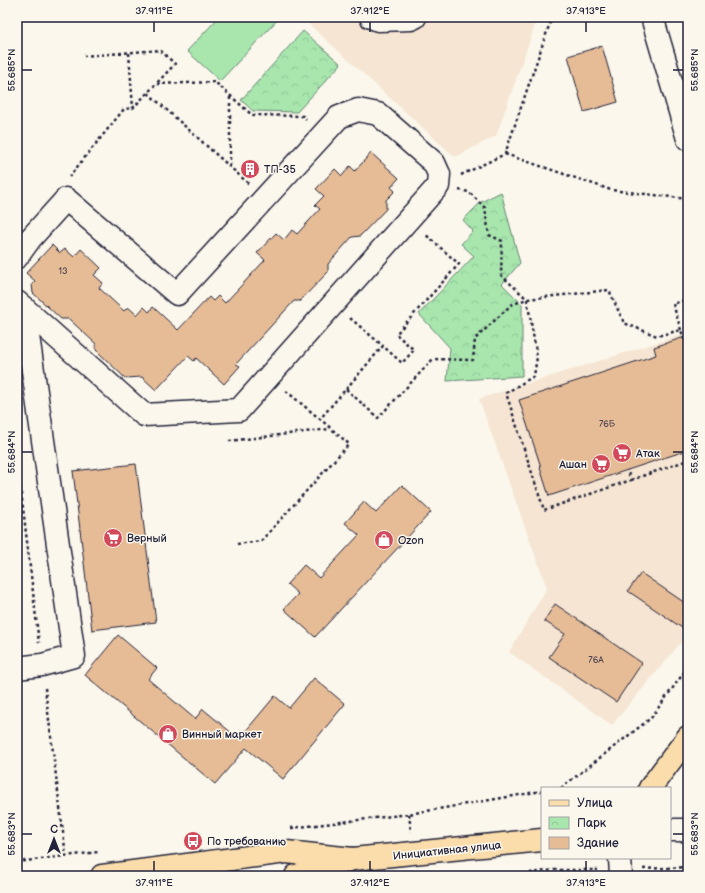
<svg xmlns="http://www.w3.org/2000/svg" width="705" height="893" font-family="'Balsamiq Sans',sans-serif">
<style>
.built{fill:#f5e5d2}
.grass{fill:#a8e6ad;stroke:#658474}
.park{fill:url(#park-crowns);stroke:#658474}
.building{fill:#e6bc96;stroke:#22223b}
.lines{fill:none;stroke-linecap:round;stroke-linejoin:round}
.minor-casing{stroke:#22223b;stroke-width:25}
.major-casing{stroke:#22223b;stroke-width:25}
.path{stroke:#22223b;stroke-width:2.5;stroke-dasharray:3 3;stroke-linecap:butt}
.minor{stroke:#fbf7ec;stroke-width:22}
.major{stroke:#faddab;stroke-width:22}
.ticks{fill:none;stroke:#22223b;stroke-width:1.5}
.labels{text-anchor:middle;stroke-width:3;stroke-linejoin:round;paint-order:stroke}
.number-label{font-size:9px;fill:#534852}
.poi-label{font-size:11px;fill:#22223b;stroke:#fbf7ec;text-anchor:start}
.street-label{font-size:11px;fill:#22223b;stroke:#fbf7ec}
.neatline{fill:none;stroke:#22223b;stroke-width:1.5}
.ticks-label{font-size:10px;text-anchor:middle;fill:#22223b}
</style>
<defs>
<pattern id="park-crowns" width="20" height="18" patternUnits="userSpaceOnUse"><rect width="20" height="18" fill="#a8e6ad"/><path d="M2 6a3 3 0 1 1 6 0M12 15a3 3 0 1 1 6 0" fill="none" stroke="#90c596"/></pattern>
</defs>
<rect width="100%" height="100%" fill="#fbf7ec"/>
<filter id="ink" filterUnits="userSpaceOnUse"><feTurbulence type="fractalNoise" baseFrequency=".025" numOctaves="2"/><feDisplacementMap in="SourceGraphic" scale="8" xChannelSelector="R" yChannelSelector="G"/><feConvolveMatrix kernelMatrix="1 2 1 2 8 2 1 2 1" color-interpolation-filters="sRGB"/></filter>
<g filter="url(#ink)">
<g class="built">
<path d="M301,17H538L496,136L455,157Z"/>
<path d="M687,333L688,634L612,725L509,652L547,588L479,399Z"/>
</g>
<path class="grass" d="M219,17H280L220,81L187,51Z"/>
<g class="park">
<path d="M303,31L341,64L297,112L253,111L241,100Z"/>
<path d="M501,192L520,263L502,284L522,304V376L447,381L450,348L419,314L474,256L461,244L473,231L463,220L481,202Z"/>
</g>
<g class="building">
<path d="M602,46L618,102L584,112L568,56Z"/>
<path d="M371,153L399,178L391,187L395,191L386,200V209L360,236L352,237L328,264V272L300,301H294L236,364L240,366L224,384L196,358L194,361L188,356L156,390L142,377L125,378L96,350V344L69,319H61L33,293L32,284L35,281L26,273L52,245L60,253L65,249L74,257L81,249L101,268L94,275L103,283L99,288L124,311L128,307L137,315L144,307L149,312L153,307L178,330L209,297L213,301L218,296L225,303L265,260L257,253L276,233L284,240L292,230L297,234L320,209L315,205L324,196L316,189L335,169L342,176L350,166L355,171Z"/>
<path d="M688,336V450L549,496L540,468L541,467L519,400L656,355L654,347Z"/>
<path d="M136,464L156,622L92,630L73,471Z"/>
<path d="M402,485L431,512L315,637L284,609L298,594L287,584L304,565L319,578L359,535L345,523L364,502L376,513Z"/>
<path d="M641,573L688,605V632L628,591Z"/>
<path d="M555,604L642,663L616,702L549,657L565,634L544,621Z"/>
<path d="M118,635L157,668L148,679L195,719L203,709L239,739L275,696L289,708L314,678L345,704L283,779L246,748L215,784L85,675Z"/>
</g>
<g class="lines">
<defs>
<g id="minor">
<path d="M371,17L378,20L411,19L415,17"/>
<path d="M652,17L688,139"/>
<path d="M17,257L30,239L66,199L177,294L339,117L358,110L378,114L434,163L439,174L438,186L239,410L144,415L17,302"/>
<path d="M17,668L42,665L74,656L24,308"/>
<path d="M670,830H688"/>
<path d="M620,858L621,876"/>
</g>
<g id="major">
<path d="M650,788L688,737"/>
<path d="M102,876L286,852L353,859"/>
<path d="M296,876L353,859L542,840"/>
</g>
</defs>
<use href="#minor" class="minor-casing"/>
<use href="#major" class="major-casing"/>
<g class="path">
<path d="M129,53L133,108"/>
<path d="M157,84L215,82L252,115L303,116L306,119"/>
<path d="M148,93L249,184"/>
<path d="M505,154L611,190L688,199"/>
<path d="M230,166V97"/>
<path d="M461,175L505,154L552,17"/>
<path d="M69,177L124,109L133,108L175,64L160,50L84,56"/>
<path d="M459,190L469,192L485,208L489,235L502,241L501,275L527,299L537,357L534,376L506,393L544,510L631,480L627,470"/>
<path d="M350,318L383,346"/>
<path d="M681,330L673,304L685,300"/>
<path d="M346,389L378,418L433,359L473,360L475,339L511,305L527,299L609,290L624,323L657,336L681,330L688,351"/>
<path d="M286,391L320,419L383,346L402,363L414,350L396,334L459,264L425,234"/>
<path d="M229,441L330,429"/>
<path d="M17,457L39,643"/>
<path d="M631,480L688,460"/>
<path d="M237,544L261,541L349,444L320,419"/>
<path d="M45,688L66,856"/>
<path d="M561,788L651,718L688,667"/>
<path d="M409,814L411,832"/>
<path d="M291,828L409,814L542,791"/>
<path d="M17,862L98,852"/>
<path d="M643,869L688,867"/>
<path d="M506,876L554,870H598"/>
</g>
<use href="#minor" class="minor"/>
<use href="#major" class="major"/>
</g>
</g>
<path class="ticks" d="M154,22V32M370,22V32M586,22V32M22,70H32M673,70H683M22,452H32M673,452H683M22,834H32M673,834H683M154,861V871M370,861V871M586,861V871"/>
<defs>
<symbol id="building-disc" viewBox="-11 -11 22 22"><circle r="9.5" fill="#d1495b" stroke="#fbf7ec"/><path d="M-4-6H4V6H1V3H-1V6H-4ZM-2.5-4.3h1.7v1.8h-1.7ZM.8-4.3h1.7v1.8H.8ZM-2.5-1h1.7V.8h-1.7ZM.8-1h1.7V.8H.8Z" fill="#fff"/></symbol>
<symbol id="supermarket-disc" viewBox="-11 -11 22 22"><circle r="9.5" fill="#d1495b" stroke="#fbf7ec"/><path d="M-6-5.5h2.5l.6 2H6L4.5 2H-2.5L-4.4-4H-6ZM-1.5 3.2a1.3 1.3 0 1 0 .1 0ZM3 3.2a1.3 1.3 0 1 0 .1 0Z" fill="#fff"/></symbol>
<symbol id="shop-disc" viewBox="-11 -11 22 22"><circle r="9.5" fill="#d1495b" stroke="#fbf7ec"/><path d="M-5-2.5h2.3a2.7 3.5 0 0 1 5.4 0H5L5.5 6h-11ZM-1.5-2.5h3a1.5 2.3 0 0 0-3 0Z" fill="#fff"/></symbol>
<symbol id="bus-disc" viewBox="-11 -11 22 22"><circle r="9.5" fill="#d1495b" stroke="#fbf7ec"/><path d="M-5-6H5V4H4V6H2V4H-2V6H-4V4H-5ZM-3.5-4V0h7V-4ZM-3.5 1.2v1.5H-2V1.2ZM2 1.2v1.5H3.5V1.2Z" fill="#fff"/></symbol>
</defs>
<g fill-rule="evenodd">
<use href="#building-disc" x="239" y="158" width="22" height="22"/>
<use href="#supermarket-disc" x="611" y="442" width="22" height="22"/>
<use href="#supermarket-disc" x="590" y="453" width="22" height="22"/>
<use href="#supermarket-disc" x="102" y="527" width="22" height="22"/>
<use href="#shop-disc" x="373" y="529" width="22" height="22"/>
<use href="#shop-disc" x="157" y="723" width="22" height="22"/>
<use href="#bus-disc" x="182" y="830" width="22" height="22"/>
</g>
<g class="labels">
<g class="number-label">
<text x="63" y="274">13</text>
<text x="607" y="427">76Б</text>
<text x="596" y="663">76А</text>
</g>
<g class="poi-label">
<text x="264" y="173">ТП-35</text>
<text x="636" y="457">Атак</text>
<text x="587" y="468" text-anchor="end">Ашан</text>
<text x="127" y="542">Верный</text>
<text x="398" y="544">Ozon</text>
<text x="182" y="738">Винный маркет</text>
<text x="207" y="845">По требованию</text>
</g>
<g class="street-label">
<text transform="translate(447 850) rotate(-6)" y="4">Инициативная улица</text>
</g>
</g>
<rect width="705" height="893" fill="none" stroke="#fbf7ec" stroke-width="44"/>
<rect x="541" y="787" width="130" height="72" fill="#fbf7ec" stroke="#a4a2a5"/>
<rect x="549" y="800" width="20" height="6" fill="#faddab" stroke="#a4a2a5"/>
<text x="577" y="807" font-size="12" fill="#22223b">Улица</text>
<rect x="549" y="817" width="20" height="12" fill="url(#park-crowns)" stroke="#a4a2a5"/>
<text x="577" y="827" font-size="12" fill="#22223b">Парк</text>
<rect x="549" y="837" width="20" height="12" fill="#e6bc96" stroke="#a4a2a5"/>
<text x="577" y="847" font-size="12" fill="#22223b">Здание</text>
<g transform="translate(54 839)" stroke="#fbf7ec" stroke-width="3" paint-order="stroke">
<path d="M0-3L7 15L0 10L-7 15Z" fill="#22223b"/>
<text y="-6" font-size="11" font-weight="bold" text-anchor="middle" fill="#22223b">С</text>
</g>
<rect x="22" y="22" width="661" height="849" class="neatline"/>
<g class="ticks-label">
<text x="154" y="14">37.911°E</text>
<text x="370" y="14">37.912°E</text>
<text x="586" y="14">37.913°E</text>
<text transform="translate(11 70) rotate(-90)" y="4">55.685°N</text>
<text transform="translate(694 70) rotate(-90)" y="4">55.685°N</text>
<text transform="translate(11 452) rotate(-90)" y="4">55.684°N</text>
<text transform="translate(694 452) rotate(-90)" y="4">55.684°N</text>
<text transform="translate(11 834) rotate(-90)" y="4">55.683°N</text>
<text transform="translate(694 834) rotate(-90)" y="4">55.683°N</text>
<text x="154" y="886">37.911°E</text>
<text x="370" y="886">37.912°E</text>
<text x="586" y="886">37.913°E</text>
</g>
</svg>
